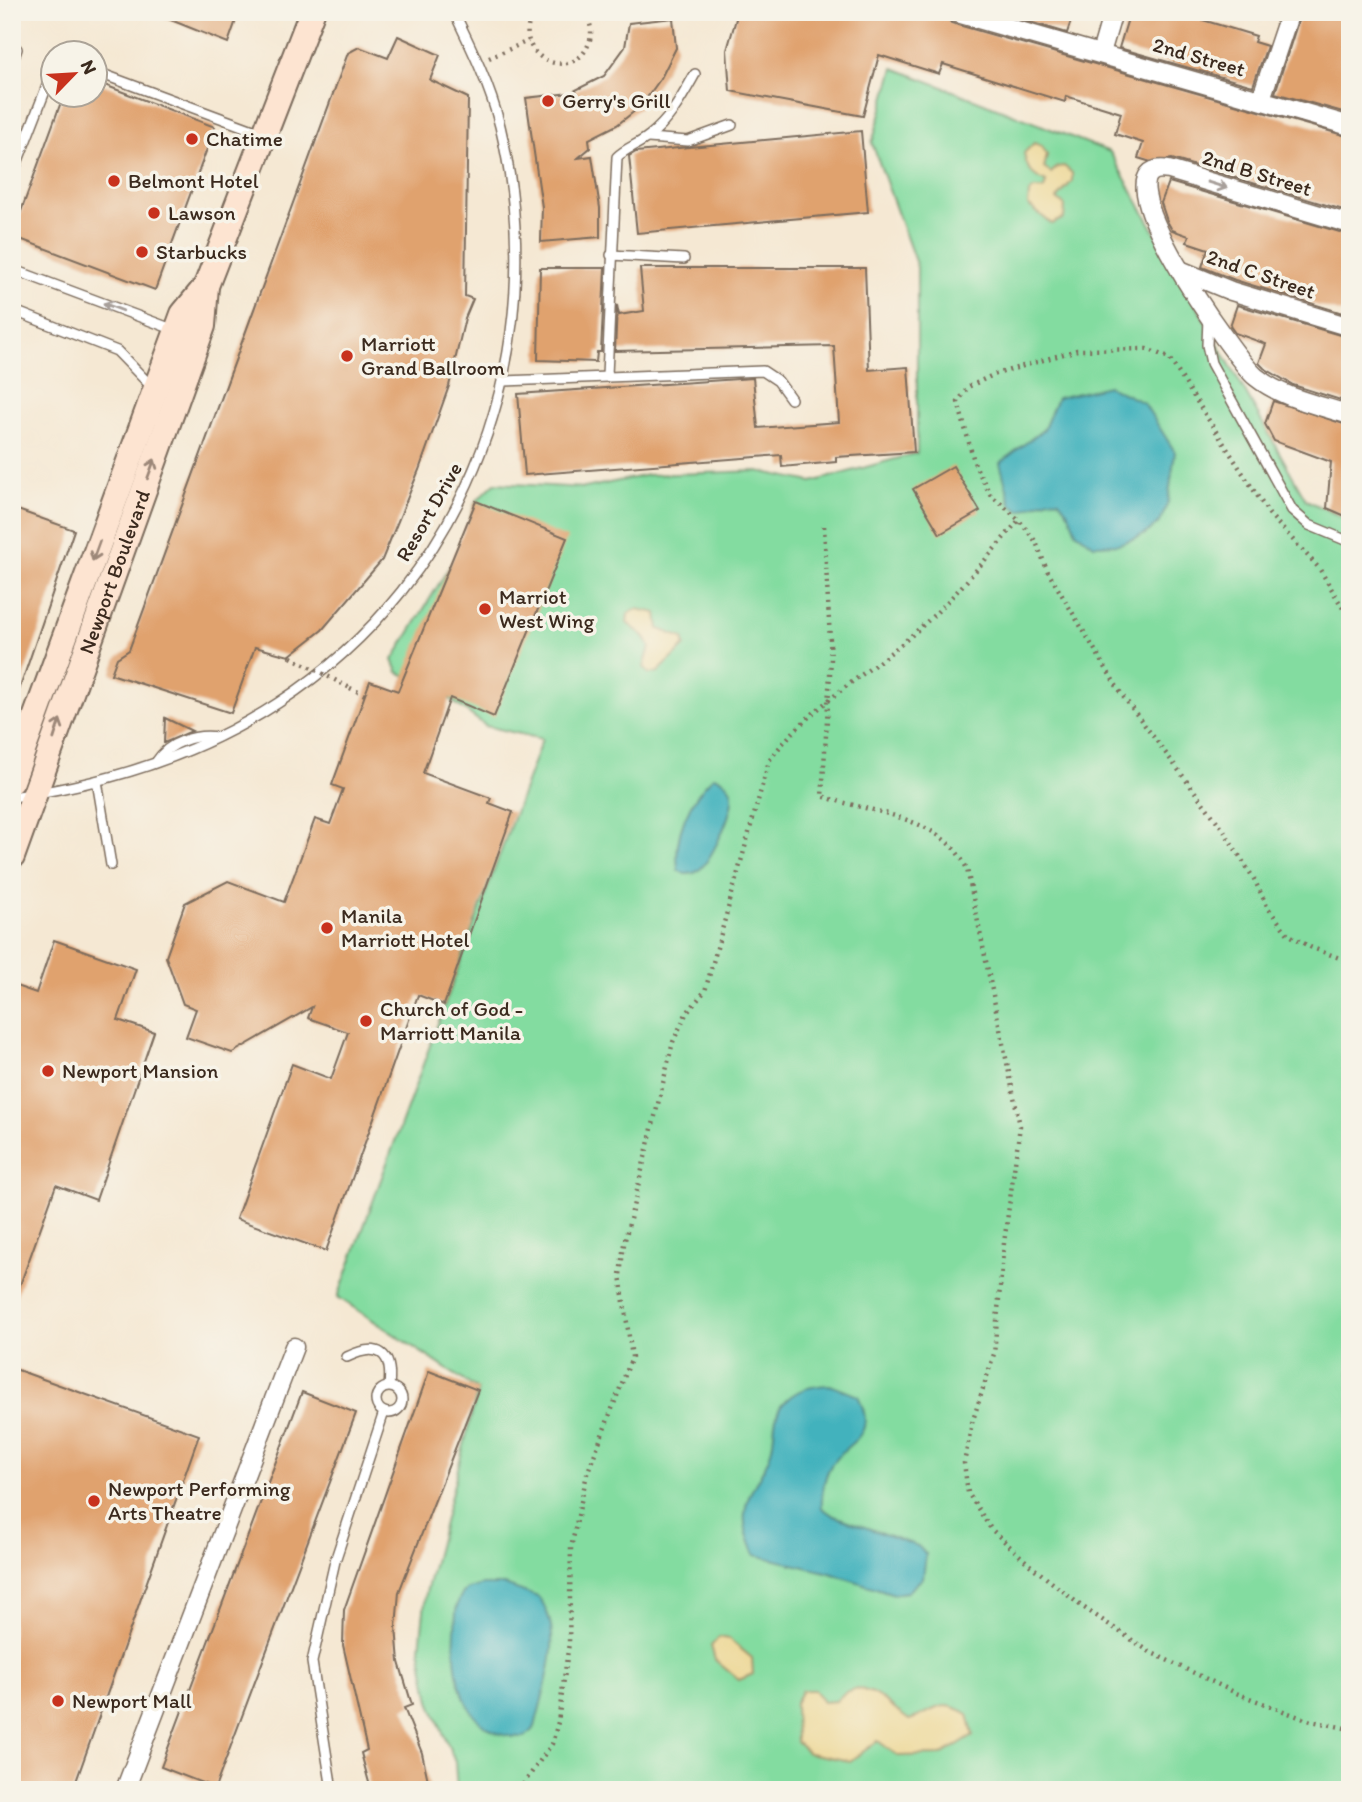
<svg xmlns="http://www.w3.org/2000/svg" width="1362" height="1802" font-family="Itim,sans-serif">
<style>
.green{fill:#83dca0;stroke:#5f835f;stroke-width:2}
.sand{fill:#eeda9e;stroke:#94825e;stroke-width:2}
.water{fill:#43b2bd;stroke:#3f6e6e;stroke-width:2}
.building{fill:#e0a26e}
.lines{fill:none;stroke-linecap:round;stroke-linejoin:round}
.lane-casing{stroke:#7c6c5d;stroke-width:12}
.street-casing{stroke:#7c6c5d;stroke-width:21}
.secondary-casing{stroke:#7c6c5d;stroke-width:28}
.path{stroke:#7c6c5d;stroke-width:4.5;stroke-dasharray:2 5;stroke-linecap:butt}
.lane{stroke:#fff;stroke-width:9}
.street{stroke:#fff;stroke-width:18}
.secondary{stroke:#fde4d1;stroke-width:24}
.path-bridge{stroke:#7c6c5d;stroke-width:4.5;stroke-dasharray:2 5;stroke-linecap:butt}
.oneway{stroke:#a79f9a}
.oneway2{stroke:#9c8778}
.poi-dot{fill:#c8321e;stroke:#f7f3e8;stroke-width:2.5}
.labels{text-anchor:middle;stroke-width:7;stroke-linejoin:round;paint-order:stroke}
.street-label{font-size:21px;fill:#3b2a1e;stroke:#f7f3e8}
.poi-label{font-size:21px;fill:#3b2a1e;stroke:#f7f3e8;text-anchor:start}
</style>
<rect width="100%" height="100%" fill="#f7f3e8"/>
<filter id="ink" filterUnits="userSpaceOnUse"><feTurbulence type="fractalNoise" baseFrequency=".0143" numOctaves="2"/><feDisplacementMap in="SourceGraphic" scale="14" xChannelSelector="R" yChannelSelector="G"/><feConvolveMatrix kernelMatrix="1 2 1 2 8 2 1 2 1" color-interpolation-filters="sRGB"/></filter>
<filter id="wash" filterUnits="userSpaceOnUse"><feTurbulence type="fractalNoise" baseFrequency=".00686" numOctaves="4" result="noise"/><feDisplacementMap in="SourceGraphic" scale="28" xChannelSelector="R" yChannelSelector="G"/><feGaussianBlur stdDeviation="1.57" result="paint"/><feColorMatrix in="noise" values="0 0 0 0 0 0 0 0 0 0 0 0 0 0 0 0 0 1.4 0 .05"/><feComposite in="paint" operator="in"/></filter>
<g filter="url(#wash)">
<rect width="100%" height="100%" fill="#f5e8d3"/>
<path class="green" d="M894,68L1110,152L1306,500L1350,521V1790H457L455,1762L430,1701L420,1648L426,1593L478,1390L338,1297L542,739L486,726L447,697L398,672L393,660L457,554L476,501L495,483L585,488L648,475L758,471L812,482L917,453V267L872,143Z"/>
<g class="sand">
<path d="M1034,143L1042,146L1047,155L1044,168L1051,173L1057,167L1064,166L1072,173V181L1057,199L1065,206L1064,218L1052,224L1028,205L1029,193L1034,189H1044L1046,182C1031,175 1027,170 1024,153Z"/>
<path d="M637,609L657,613L659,629L683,638L685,646L658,672L649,674L644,667L650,647L644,636L627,623L628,614Z"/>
<path d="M719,1637L729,1639L752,1658L753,1674L739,1680L715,1660L711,1646Z"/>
<path d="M857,1688L873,1693L909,1720C936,1713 938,1696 968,1714L973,1735L941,1755L898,1756L878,1741L850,1761L808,1753L796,1742L795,1703L802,1690H814L823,1702L836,1701L845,1692Z"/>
</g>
<g class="water">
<path d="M1108,386L1144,403L1175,452L1168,502L1160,522L1145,534L1119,544L1094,545L1076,532L1069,514L1059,500L1049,499L1020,511L1011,504L1000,463L1044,429L1057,398Z"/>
<path d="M714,776C723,780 731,785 732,795C734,811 710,865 696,872C692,874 688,874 685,874L678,870C673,836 689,799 714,776Z"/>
<path d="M830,1385L858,1396C880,1441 844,1439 829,1469C824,1479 821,1497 822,1508L834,1516L918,1546L926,1554L923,1578L907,1592L894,1594L830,1573L755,1555C750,1542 743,1528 745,1513C747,1489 767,1471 772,1448C775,1435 773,1416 782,1405C795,1389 810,1386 830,1385Z"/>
<path d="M482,1585H505L538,1597C567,1633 544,1686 535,1727L525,1737C466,1740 452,1679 455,1631C456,1617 454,1600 466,1590C470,1588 477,1587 482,1585Z"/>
</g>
<g id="blocks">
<g class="building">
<path d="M151,12H239L228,43Z"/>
<path d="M738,12H943L951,23L1350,137V212L1172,159L1151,162L1138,158L1143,143L1115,134L1121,113L1066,96L1065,102L943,64L939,74L879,55L863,116L730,91L727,50Z"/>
<path d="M996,12H1074L1067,33Z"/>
<path d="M1130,12H1176L1256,36L1254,42L1267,46L1253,86L1119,48Z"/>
<path d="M1301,12H1350V114L1275,93Z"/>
<path d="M673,18L676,48L661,78L641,106L617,125L589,139L590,148L578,158L592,156L600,208V237L541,242L542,207L526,98L570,93L604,76L625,47L629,23Z"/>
<path d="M398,36L440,55L430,80L468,98L465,296L473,299L465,318L449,386L419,470L382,560L322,630L289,656L255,647L231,713L111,674L117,658L129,650L348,53L359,47L388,58Z"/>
<path d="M94,81L215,127L155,290L12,236L64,94H94Z"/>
<path d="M861,131L868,212L637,233L629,156L636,152Z"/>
<path d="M1169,182L1350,235L1349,315L1235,280L1202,267L1208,249L1187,242L1189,236L1172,230L1167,221L1161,203Z"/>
<path d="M540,268H605L601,352H597L596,362L538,360Z"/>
<path d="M640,268H865L869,370L908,367L914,452L836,457V462L782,467L781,455L525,475L518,394L753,378L758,428L839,422L834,346L615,351L617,305L619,315L644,311Z"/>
<path d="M1237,305L1350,338V403L1293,385L1264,368L1259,363L1266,344L1235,333L1230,326Z"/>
<path d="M1273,401L1350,426V518L1327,508L1331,462L1274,441L1265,424Z"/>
<path d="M953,466L980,511L940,534L913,489Z"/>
<path d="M476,501L567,538L494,717L450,698L423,773L491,798L489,803L513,812L444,1005L418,995L326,1251L236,1219L292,1064L331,1079L348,1032L308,1018L312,1007L232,1053L186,1037L196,1009L183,1004L166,957L185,903L228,881L284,902L315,819L330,824L343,789L332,785L370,681L398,691Z"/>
<path d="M12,508L74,530L15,702H12Z"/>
<path d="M165,718L192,731L164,743Z"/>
<path d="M54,940L136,969L118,1020L154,1032L96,1200L56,1185L15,1299L12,996L16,986L36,993Z"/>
<path d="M12,1368L199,1435L73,1790H12Z"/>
<path d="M429,1371L478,1390L399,1592L396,1627L399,1662L412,1705L404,1708L422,1753L430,1790H371L361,1753L367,1750L343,1645L344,1610Z"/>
<path d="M302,1392L356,1413L215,1788L161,1767Z"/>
</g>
</g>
</g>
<g filter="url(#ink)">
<use href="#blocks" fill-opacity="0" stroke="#7c6c5d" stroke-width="2"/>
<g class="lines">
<defs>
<g id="lane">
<path d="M12,63L17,49"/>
<path d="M94,71L264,134"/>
<path d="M648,138L688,141L732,125"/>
<path d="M12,176L52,73"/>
<path d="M611,255L684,259"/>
<path d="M12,269L175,330"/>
<path d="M12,310L117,351L152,387"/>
<path d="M1208,318L1207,345L1211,363L1292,510L1309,525L1350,542"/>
<path d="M607,375L617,157C626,148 638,145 649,136C670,120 682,97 695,74"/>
<path d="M504,381L763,371L778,381L791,399"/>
<path d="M157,761C169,742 195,734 217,737"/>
<path d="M97,781L111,865"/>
<path d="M12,797C105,784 199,755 278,703C471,578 553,347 500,126C490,86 472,49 454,12"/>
<path d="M347,1357C378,1342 393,1352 389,1386"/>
<circle cx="389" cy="1400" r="13"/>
<path d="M332,1790L312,1662L335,1561L384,1412"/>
</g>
<g id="street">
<path d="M954,12L1350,126"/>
<path d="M1101,53L1113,12"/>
<path d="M1261,99L1290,12"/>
<path d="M1350,224L1169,170C1089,156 1237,362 1256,377C1282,398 1319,405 1350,415"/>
<path d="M1180,270L1231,291L1350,327"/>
<path d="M125,1790L294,1347"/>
</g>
<g id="secondary">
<path d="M12,781L183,314L206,286"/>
<path id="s1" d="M12,857L203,326L206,286L312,12"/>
</g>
</defs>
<use href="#lane" class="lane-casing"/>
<use href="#street" class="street-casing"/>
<use href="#secondary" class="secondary-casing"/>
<g class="path">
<path d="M534,12C507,55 573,86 589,43C593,32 591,22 584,12"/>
<path d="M489,58L528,41"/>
<path d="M824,526L831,659L822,796C873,814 942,815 967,869L1020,1126L1004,1243L994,1354L972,1423L964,1463L968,1493L991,1529L1030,1565L1080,1605L1150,1652L1236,1693L1307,1720L1350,1729"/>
<path d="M1350,620L1319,568L1269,514L1169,358L1147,349L1077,350L993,375L968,387L958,402L975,465L990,494L1019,520L1036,542L1048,572L1122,695L1222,828L1254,879L1268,908L1288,934L1310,947L1350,962"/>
<path d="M289,656L291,657"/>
<path d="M350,688L365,695"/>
<path d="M519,1790L552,1744L558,1722L569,1643L571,1548L587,1474L632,1357L620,1275L624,1244L673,1042L686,1014L705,991L769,761C809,705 871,673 921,627C957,595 988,556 1019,520"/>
<path d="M585,1790L616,1787L622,1790"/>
</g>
<use href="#lane" class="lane"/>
<use href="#street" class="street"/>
<use href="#secondary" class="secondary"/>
<path class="path-bridge" d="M291,657L350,688"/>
</g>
<defs><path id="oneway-shaft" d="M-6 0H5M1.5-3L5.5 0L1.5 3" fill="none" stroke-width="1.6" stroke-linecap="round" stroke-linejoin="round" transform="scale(1.75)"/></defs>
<g class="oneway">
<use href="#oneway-shaft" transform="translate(1217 185) rotate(17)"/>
<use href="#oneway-shaft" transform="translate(113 307) rotate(-159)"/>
</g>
<g class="oneway2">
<use href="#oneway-shaft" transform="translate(151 469) rotate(-70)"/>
<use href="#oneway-shaft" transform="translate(96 551) rotate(110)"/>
<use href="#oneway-shaft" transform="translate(57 729) rotate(-72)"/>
</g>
</g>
<g class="poi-dot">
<circle cx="548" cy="101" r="7"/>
<circle cx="192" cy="139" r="7"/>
<circle cx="114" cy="181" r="7"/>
<circle cx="154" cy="213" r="7"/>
<circle cx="142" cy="252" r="7"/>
<circle cx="347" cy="356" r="7"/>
<circle cx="485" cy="609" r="7"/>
<circle cx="327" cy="928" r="7"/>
<circle cx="366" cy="1021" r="7"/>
<circle cx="48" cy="1071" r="7"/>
<circle cx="94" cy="1501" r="7"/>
<circle cx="58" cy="1701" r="7"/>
</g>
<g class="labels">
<g class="street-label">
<text transform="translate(1199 57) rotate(16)" y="7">2nd Street</text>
<text transform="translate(1257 173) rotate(17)" y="7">2nd B Street</text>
<text transform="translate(1261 274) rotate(19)" y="7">2nd C Street</text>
<text transform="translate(429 512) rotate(-60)" y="7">Resort Drive</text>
<text dy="7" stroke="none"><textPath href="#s1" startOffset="303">Newport Boulevard</textPath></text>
</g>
<g class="poi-label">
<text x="562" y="108">Gerry's Grill</text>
<text x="206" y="146">Chatime</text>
<text x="128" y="188">Belmont Hotel</text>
<text x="168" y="220">Lawson</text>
<text x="156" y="259">Starbucks</text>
<text x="361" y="351">Marriott<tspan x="361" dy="24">Grand Ballroom</tspan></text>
<text x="499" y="604">Marriot<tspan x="499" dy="24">West Wing</tspan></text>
<text x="341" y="923">Manila<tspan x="341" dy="24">Marriott Hotel</tspan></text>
<text x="380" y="1016">Church of God -<tspan x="380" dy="24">Marriott Manila</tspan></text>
<text x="62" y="1078">Newport Mansion</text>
<text x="108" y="1496">Newport Performing<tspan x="108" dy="24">Arts Theatre</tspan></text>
<text x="72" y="1708">Newport Mall</text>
</g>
</g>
<rect width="1362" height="1802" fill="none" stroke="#f7f3e8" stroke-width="42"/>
<g transform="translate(74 74) rotate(65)"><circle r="33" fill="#f7f3e8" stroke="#aca397" stroke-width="2"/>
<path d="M0-5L12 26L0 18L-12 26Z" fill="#c8321e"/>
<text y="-10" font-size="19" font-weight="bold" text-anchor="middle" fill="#3b2a1e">N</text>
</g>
</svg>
